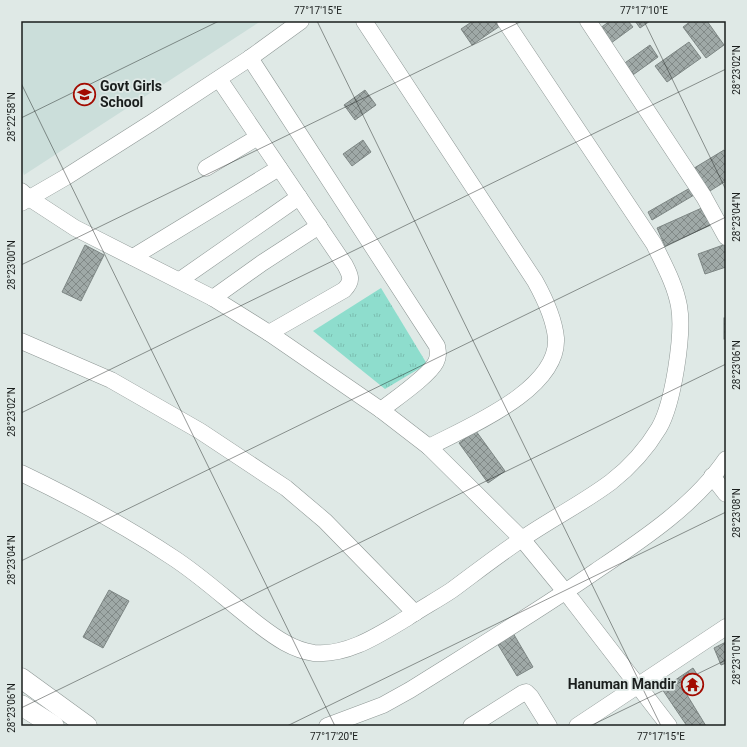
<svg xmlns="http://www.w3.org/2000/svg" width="747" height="747" font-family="Roboto,sans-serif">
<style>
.built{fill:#cbdeda}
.park{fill:url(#park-tufts)}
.building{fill:url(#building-cross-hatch);stroke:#7d8684}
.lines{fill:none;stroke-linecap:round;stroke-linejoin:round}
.minor-casing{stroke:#8e9795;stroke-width:17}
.tertiary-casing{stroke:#8e9795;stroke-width:21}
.minor{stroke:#fff;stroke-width:16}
.tertiary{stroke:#fff;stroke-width:20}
.ticks{fill:none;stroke:#1a1e1d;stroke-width:1;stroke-opacity:0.45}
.labels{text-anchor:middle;stroke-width:3.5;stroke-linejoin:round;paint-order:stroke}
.poi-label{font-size:14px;font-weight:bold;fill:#1a1e1d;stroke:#dfe9e6;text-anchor:start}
.neatline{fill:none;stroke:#1a1e1d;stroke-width:1.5}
.ticks-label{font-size:10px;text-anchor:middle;fill:#1a1e1d}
</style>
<defs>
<pattern id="park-tufts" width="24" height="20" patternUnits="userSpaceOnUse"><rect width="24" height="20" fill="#8eddcd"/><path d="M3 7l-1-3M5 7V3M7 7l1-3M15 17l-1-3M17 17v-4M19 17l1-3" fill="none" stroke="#7abdb0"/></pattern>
<pattern id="building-cross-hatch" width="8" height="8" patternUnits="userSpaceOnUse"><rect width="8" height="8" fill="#9fa9a7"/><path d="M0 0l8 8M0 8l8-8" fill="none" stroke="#818987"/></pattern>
</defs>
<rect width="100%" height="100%" fill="#dfe9e6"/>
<path class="built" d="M21,21H261L24,175L21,166Z"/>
<path class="park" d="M381,288L427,364L385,389L313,331Z"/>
<g class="building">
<path d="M473,21H496L500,26L472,45L461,29Z"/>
<path d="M610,21H628L633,27L607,46L596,31Z"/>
<path d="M635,21H650L640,28Z"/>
<path d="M691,21H707L724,45L706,58L683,27Z"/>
<path d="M689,42L701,58L667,82L655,66Z"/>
<path d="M650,45L658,57L630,77L622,65Z"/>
<path d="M365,90L376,105L355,120L344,105Z"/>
<path d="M363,140L371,152L352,166L343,154Z"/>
<path d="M724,150L726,153V181L705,194L691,170Z"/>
<path d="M690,188L694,195L652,220L648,212Z"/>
<path d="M704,207L713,224L665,246L657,228Z"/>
<path d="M726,244V267L705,274L698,254Z"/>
<path d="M85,245L104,255L81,301L62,292Z"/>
<rect x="724" y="318" width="2" height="21"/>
<path d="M476,431L505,471L488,483L459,443Z"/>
<path d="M109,590L129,601L103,648L83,637Z"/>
<path d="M513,633L533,667L517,676L497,643Z"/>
<path d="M726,642V663L721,665L714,648Z"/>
<path d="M693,668L700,679L684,690L706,726H687L662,689Z"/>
</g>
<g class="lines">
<defs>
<g id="minor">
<path d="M364,21L535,281C545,299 554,318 556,338C559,390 467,427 429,447"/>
<path d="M588,21L704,197L726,237"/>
<path d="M250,58L437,346C438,352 439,356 436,362C429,376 395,399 381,410"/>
<path d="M219,79L345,265C351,276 353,281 344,290L269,333"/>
<path d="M206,168L258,137"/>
<path d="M21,191L29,198L75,228L213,298L269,333L381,410L429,447L522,539L572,600L669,726"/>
<path d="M21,203L66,177L151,123L250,58L301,21"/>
<path d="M133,257L279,168"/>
<path d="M180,280L299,197"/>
<path d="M213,298L262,263L319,226"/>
<path d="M21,341L111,380L200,431L286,488L325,521L415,613"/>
<path d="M21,473C73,498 124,525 172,557C203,577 230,603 259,625C276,638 293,650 314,653C348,656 380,634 407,618C422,608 437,600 452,590C475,573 498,555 522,539C551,519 583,503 611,482C629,468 647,448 659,428C673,404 684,334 679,306C675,284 664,265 654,244L505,21"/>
<path d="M712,476L726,494"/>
<path d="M327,726L383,705L410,690C472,651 535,613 596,571C642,540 695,505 726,459"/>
<path d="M471,726L523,693L526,692L531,697L549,726"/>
<path d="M577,726L726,627"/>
</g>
<g id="tertiary">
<path d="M21,678L87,726"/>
<path d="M21,705L54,726"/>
</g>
</defs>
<use href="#minor" class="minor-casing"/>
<use href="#tertiary" class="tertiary-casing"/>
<use href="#minor" class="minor"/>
<use href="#tertiary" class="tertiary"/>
</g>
<path class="ticks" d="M317,21L661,726M644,21L726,190M21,83L335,726M21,118L219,21M21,265L522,21M21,413L726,69M21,561L726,217M21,708L726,364M287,726L726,512M590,726L726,660"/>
<defs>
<symbol id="school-ring" viewBox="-11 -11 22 22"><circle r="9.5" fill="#dfe9e6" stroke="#a20b01" stroke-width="1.5"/><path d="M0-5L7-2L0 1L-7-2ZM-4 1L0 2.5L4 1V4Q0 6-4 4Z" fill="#a20b01"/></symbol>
<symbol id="temple-ring" viewBox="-11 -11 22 22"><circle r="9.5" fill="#dfe9e6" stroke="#a20b01" stroke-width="1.5"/><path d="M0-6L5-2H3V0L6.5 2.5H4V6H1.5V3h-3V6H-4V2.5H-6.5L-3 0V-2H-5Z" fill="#a20b01"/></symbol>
</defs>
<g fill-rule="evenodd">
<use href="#school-ring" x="72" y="82" width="25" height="25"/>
<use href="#temple-ring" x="680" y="672" width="25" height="25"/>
</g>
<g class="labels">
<g class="poi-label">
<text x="100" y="91">Govt Girls<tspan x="100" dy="16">School</tspan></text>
<text x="676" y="689" text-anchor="end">Hanuman Mandir</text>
</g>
</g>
<rect width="747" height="747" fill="none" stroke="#dfe9e6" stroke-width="44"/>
<rect x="22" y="22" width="703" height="703" class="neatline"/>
<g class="ticks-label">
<text x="318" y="14">77°17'15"E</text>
<text x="644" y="14">77°17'10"E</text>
<text transform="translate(736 70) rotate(-90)" y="4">28°23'02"N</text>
<text transform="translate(11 117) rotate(-90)" y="4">28°22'58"N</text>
<text transform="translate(736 217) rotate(-90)" y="4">28°23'04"N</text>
<text transform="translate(11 265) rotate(-90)" y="4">28°23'00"N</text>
<text transform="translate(736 365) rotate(-90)" y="4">28°23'06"N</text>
<text transform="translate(11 412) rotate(-90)" y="4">28°23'02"N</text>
<text transform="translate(736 513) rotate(-90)" y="4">28°23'08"N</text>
<text transform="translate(11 560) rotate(-90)" y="4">28°23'04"N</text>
<text transform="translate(736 660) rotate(-90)" y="4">28°23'10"N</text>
<text transform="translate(11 708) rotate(-90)" y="4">28°23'06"N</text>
<text x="334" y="740">77°17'20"E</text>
<text x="661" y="740">77°17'15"E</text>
</g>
</svg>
